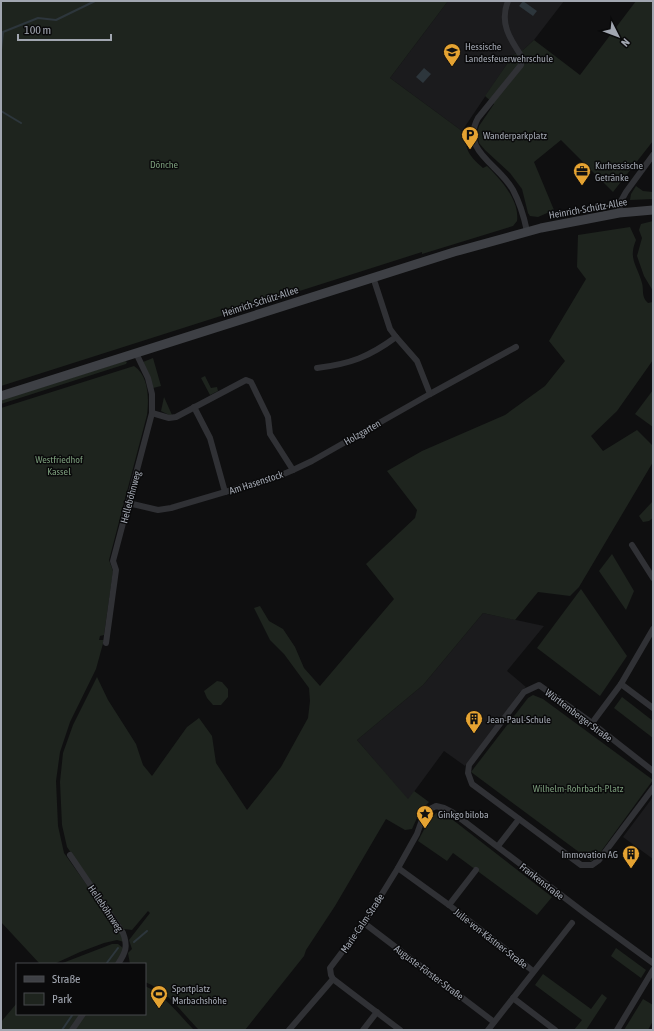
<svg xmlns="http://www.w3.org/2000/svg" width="654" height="1031" font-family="'Asap Condensed',sans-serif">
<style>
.built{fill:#1b1b1d}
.green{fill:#1e241e}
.water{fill:#2d363c}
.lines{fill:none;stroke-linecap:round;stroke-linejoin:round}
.stream{stroke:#2d363c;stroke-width:2}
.street{stroke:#303135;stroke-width:6}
.secondary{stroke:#3e4045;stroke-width:9}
.labels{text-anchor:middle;stroke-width:3;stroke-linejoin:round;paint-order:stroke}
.poi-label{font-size:10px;fill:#a1a6b0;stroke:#0a0a0b;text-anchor:start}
.park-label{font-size:10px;fill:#799a79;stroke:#0a0a0b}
.street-label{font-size:10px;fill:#a1a6b0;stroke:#0a0a0b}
</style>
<rect width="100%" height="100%" fill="#0f0f10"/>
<g class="built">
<path d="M448,1H564L534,40L523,50L513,55L462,131L390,78Z"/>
<path d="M483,613L544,626L507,671L526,687L520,692L508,709L465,766L444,751L408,800L357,740L423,685Z"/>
<path d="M653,797V859L623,837Z"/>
</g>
<g class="green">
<path d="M1,1H448L390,78L462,131C468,151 466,153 483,168L487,166C500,179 520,200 517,221L513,226L422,254V252L1,386Z"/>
<path d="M636,1H653V141L613,192L561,140L534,162L554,210L538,217L530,216L528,213L522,189L510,173L485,150L479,143L477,133L479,126L494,104L485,96L513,55L523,50L534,40L580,75Z"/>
<path d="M636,186L643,191L653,192V199L630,200L631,194Z"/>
<path d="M653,221V291L644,276L637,256L642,238L639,230L641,224Z"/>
<path d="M630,227L636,240C628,259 637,265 642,283C644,290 641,297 648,303L653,302V360L617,411L591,436L603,451L637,430L653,446V462L579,587L570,596L538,592L515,620L483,613L423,685L357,740L408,799L414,791L429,802L420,811L412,829L405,830L386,819L335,906L306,950L304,956L245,1030H199C183,1014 167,990 145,982V964H130L128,953L132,949L129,940L150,913L148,911L132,930L124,929L67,847L62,825L60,782L63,753L73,725L97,677L108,700L136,744L143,765L152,776L187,727L199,718L212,736L216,763L247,810L281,767L308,718L310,701L309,688L284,654L270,640L254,608L260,606L269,621L283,629L295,647L304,668L320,686L394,599L366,564L415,518L417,510L387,471L422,451L505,415L545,386L565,361L549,341L586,279L577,267L578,235Z"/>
<path d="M153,358L161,386L153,388L143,362Z"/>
<path d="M125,361L127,362L126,364L1,404V400Z"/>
<path d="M134,366C149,376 149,399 147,415L109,560L113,571L104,635L100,636L99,640H104L96,669L70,722L60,752L56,781L58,826L64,853L119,930L124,942L117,940L104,943L80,952L54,964H40L1,922V408Z"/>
<path d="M205,376L211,388L217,387L218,391L210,395L201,378Z"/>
<path d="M653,390V427L635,414Z"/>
<path d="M164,397L172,415H169L161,411Z"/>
<path d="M653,501V518L649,521L643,522L639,516Z"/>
<path d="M612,554L634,591L626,610L599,571Z"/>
<path d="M581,589L627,656L600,696L537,648Z"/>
<path d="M217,681L222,682L228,689V697L221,705H213L207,698L204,691Z"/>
<path d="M533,695L543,699L653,780L597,857L591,861L471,772L528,698Z"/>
<path d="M622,697L653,721V738L614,708Z"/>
<path d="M436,813L443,814L453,820L552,897L537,915L453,853L447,861L418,841L429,820Z"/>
<path d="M112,944H118L123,948V953L115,964H60Z"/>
<path d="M616,948L646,970L641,978L611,956Z"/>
<path d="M543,974L591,1009L602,994L607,998L586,1030H574L582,1020L535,985Z"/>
<path d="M145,986C165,995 179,1015 194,1030H74L85,1014H145Z"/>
<path d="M643,999L653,1005V1021L648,1030H624Z"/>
<path d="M17,1003V1014H81L70,1030H1V1022Z"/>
</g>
<g class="water">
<path d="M523,1L537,11L533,16L519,6Z"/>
<path d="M424,68L431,74L423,83L416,77Z"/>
</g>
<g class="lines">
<g class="stream">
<path d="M1,50L3,32L38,18L56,20L95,1"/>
<path d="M1,111L21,123"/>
<path d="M134,942L147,931"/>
<path d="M106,964L118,948"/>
<path d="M62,1030L73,1014"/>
</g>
<g class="street">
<path d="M508,1C499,23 510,39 522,57L521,65L478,118C460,151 499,164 513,190C520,203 524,217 527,231"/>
<path d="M619,213L621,201L626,192L653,155"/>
<path d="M317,368C350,364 369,357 396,337"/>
<path d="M430,394L516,347"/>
<path d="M194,407L210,438L225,492"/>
<path d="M152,413L169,418L176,417L246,380L251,382L268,417L270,434L293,470"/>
<path d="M128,503L158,510L171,508L279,476L293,470L312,461L430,394L417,361L396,337L390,329L373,277"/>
<path d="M632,545L653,578"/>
<path d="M106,643L116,570L113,561L152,413V394L148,378L136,353"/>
<path d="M621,684L653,708"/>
<path d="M592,723L621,684L653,629"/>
<path d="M653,771L592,723L539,685L524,692L469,765L468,773L472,784L581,865H592L599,860L653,788"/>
<path d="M498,846L519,819"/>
<path d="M70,855L123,933C128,946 126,952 118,964"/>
<path d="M398,868L449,905L533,971"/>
<path d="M449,905L476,870"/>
<path d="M364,923L494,1022"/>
<path d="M333,979L400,1030"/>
<path d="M513,998L555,1030"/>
<path d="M72,1030L83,1014"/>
<path d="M289,1030L333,979L331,975L330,968L364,923L398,868L417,834L423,817L430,809L436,806L444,808L452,812L586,914L653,963"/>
<path d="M363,1030L377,1012"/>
<path d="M488,1030L572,923"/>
<path d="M617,1030L653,970"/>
</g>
<path class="secondary" d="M1,396L454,252L541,228L619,213L653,210"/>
</g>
<defs>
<symbol id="school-pin" viewBox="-11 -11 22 30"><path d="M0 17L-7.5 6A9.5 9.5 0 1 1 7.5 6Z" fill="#e5a332" stroke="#0a0a0b"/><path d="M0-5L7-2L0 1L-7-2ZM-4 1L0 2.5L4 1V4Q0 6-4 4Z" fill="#111"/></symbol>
<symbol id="parking-pin" viewBox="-11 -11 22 30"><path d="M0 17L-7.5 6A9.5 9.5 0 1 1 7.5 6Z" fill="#e5a332" stroke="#0a0a0b"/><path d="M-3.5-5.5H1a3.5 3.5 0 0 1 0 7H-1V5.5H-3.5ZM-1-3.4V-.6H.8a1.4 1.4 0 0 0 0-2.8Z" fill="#111"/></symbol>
<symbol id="office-pin" viewBox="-11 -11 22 30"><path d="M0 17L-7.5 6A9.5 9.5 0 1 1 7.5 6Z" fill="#e5a332" stroke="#0a0a0b"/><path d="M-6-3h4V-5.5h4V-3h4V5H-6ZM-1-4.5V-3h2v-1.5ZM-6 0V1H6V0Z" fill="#111"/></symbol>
<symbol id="building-pin" viewBox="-11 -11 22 30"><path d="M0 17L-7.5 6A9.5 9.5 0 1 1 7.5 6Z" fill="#e5a332" stroke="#0a0a0b"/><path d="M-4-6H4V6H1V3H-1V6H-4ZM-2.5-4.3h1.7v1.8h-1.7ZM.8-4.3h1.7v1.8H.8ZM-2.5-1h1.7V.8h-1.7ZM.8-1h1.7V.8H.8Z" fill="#111"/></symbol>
<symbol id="sight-pin" viewBox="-11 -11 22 30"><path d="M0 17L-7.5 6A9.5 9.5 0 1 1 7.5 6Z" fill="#e5a332" stroke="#0a0a0b"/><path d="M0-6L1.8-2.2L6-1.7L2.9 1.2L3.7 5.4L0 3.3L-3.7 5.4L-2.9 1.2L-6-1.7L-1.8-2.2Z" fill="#111"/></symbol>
<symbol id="stadium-pin" viewBox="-11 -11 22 30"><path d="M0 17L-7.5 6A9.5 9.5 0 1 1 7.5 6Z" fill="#e5a332" stroke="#0a0a0b"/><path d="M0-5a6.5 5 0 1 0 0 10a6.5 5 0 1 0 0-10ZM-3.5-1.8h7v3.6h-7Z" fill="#111"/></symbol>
</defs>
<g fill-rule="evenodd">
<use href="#school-pin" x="442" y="42" width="20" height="27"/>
<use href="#parking-pin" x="460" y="125" width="20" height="27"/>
<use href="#office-pin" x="572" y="161" width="20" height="27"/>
<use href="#building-pin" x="464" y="709" width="20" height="27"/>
<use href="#sight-pin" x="415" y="804" width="20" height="27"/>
<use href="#building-pin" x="621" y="844" width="20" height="27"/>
<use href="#stadium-pin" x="149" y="984" width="20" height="27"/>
</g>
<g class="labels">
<g class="poi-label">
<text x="465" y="50">Hessische<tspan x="465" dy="12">Landesfeuerwehrschule</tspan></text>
<text x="483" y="139">Wanderparkplatz</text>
<text x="595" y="169">Kurhessische<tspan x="595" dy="12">Getränke</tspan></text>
<text x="487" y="723">Jean-Paul-Schule</text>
<text x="438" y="818">Ginkgo biloba</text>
<text x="618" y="858" text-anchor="end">Immovation AG</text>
<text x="172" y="992">Sportplatz<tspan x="172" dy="12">Marbachshöhe</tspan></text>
</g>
<g class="park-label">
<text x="164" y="168">Dönche</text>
<text x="59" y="463">Westfriedhof<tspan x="59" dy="12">Kassel</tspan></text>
<text x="578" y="792">Wilhelm-Rohrbach-Platz</text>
</g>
<g class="street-label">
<text transform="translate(588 208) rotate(-10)" y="4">Heinrich-Schütz-Allee</text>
<text transform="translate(260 301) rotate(-18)" y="4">Heinrich-Schütz-Allee</text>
<text transform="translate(362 432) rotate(-30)" y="4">Holzgarten</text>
<text transform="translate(256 482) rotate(-18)" y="4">Am Hasenstock</text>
<text transform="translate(130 497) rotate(-75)" y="4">Helleböhnweg</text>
<text transform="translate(579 715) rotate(37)" y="4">Württemberger Straße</text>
<text transform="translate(542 881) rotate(38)" y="4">Frankenstraße</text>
<text transform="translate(106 908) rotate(56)" y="4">Helleböhnweg</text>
<text transform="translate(362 923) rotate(-56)" y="4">Marie-Calm-Straße</text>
<text transform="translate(491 938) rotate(38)" y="4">Julie-von-Kästner-Straße</text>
<text transform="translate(429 972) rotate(37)" y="4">Auguste-Förster-Straße</text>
</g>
</g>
<rect width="654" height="1031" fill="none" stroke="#a1a6b0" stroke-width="4"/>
<rect x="16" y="963" width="130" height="52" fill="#0a0a0b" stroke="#46484d"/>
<rect x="24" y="976" width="20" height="6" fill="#3e4045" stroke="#46484d"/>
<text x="52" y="983" font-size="12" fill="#a1a6b0">Straße</text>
<rect x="24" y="993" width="20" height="12" fill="#1e241e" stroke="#46484d"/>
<text x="52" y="1003" font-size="12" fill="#a1a6b0">Park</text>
<g transform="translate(618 36) rotate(132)" stroke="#0a0a0b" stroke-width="3" paint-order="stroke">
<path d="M0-3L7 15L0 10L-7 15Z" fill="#a1a6b0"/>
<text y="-6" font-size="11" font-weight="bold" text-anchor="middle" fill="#a1a6b0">N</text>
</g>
<path d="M18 34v6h93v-6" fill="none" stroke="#a1a6b0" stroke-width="2"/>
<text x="24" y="34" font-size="12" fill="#a1a6b0" stroke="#0a0a0b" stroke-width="3" paint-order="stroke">100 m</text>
</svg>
